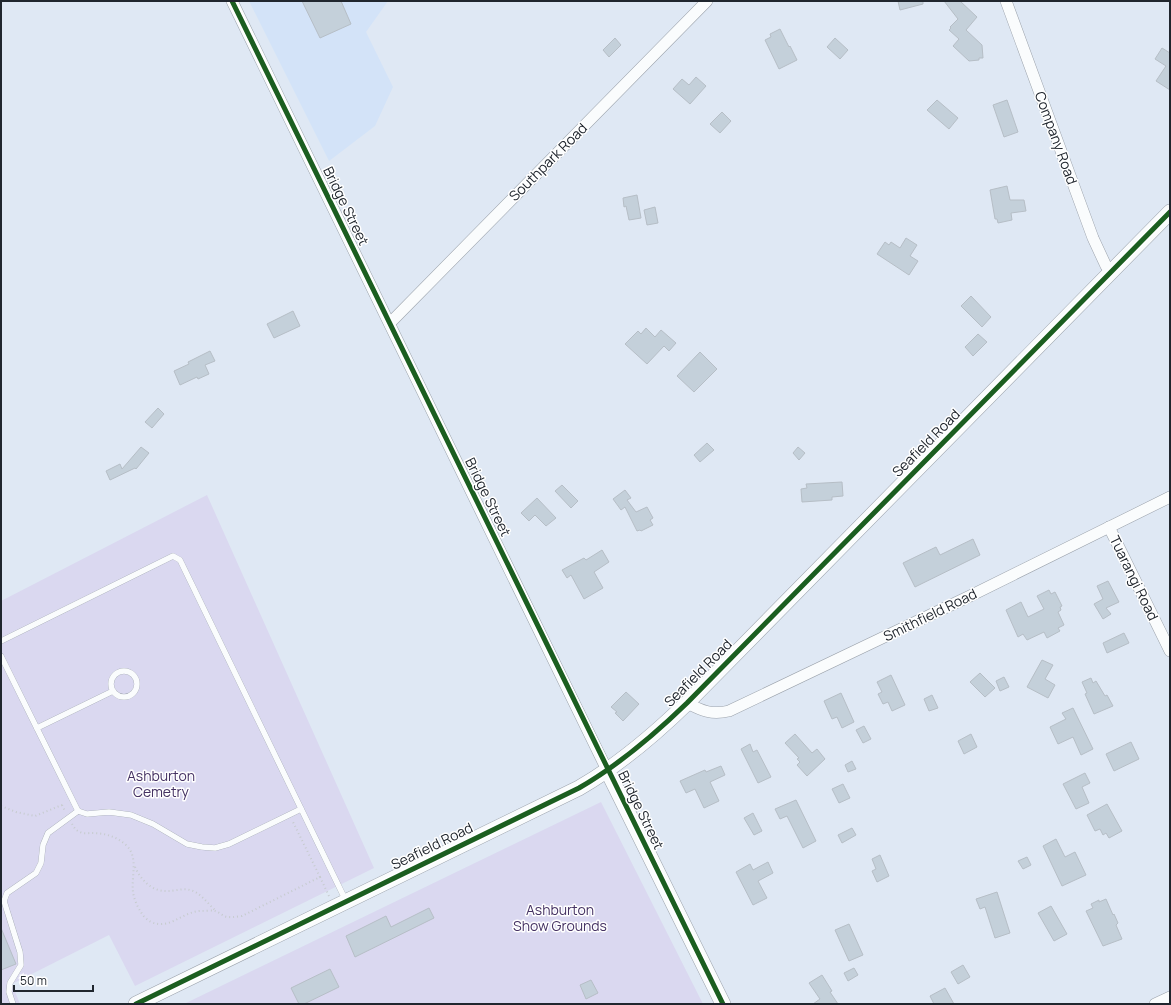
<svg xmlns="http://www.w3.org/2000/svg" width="1171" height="1005" font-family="Manrope,sans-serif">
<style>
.built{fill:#d3e3f8}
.green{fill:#dad8f0}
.building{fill:#c4d0da;stroke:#b6bec6}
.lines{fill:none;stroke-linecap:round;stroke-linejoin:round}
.lane-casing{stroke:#9ba2ab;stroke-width:6}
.street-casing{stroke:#9ba2ab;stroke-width:12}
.secondary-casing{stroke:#9ba2ab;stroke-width:16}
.path{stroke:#c6cbce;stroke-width:2;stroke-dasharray:1 3;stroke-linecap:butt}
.lane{stroke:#fafcfd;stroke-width:5.5}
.street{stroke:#fafcfd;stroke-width:11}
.secondary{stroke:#fafcfd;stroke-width:15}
.cycleway-casing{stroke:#fff;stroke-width:8}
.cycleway{stroke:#1b5e20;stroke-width:5}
.labels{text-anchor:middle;stroke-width:3;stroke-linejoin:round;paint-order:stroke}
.street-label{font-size:14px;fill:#20262e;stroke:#fff}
.park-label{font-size:14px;fill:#453263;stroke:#fff}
</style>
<rect width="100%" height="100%" fill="#dfe8f4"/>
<path class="built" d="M249,1H388L366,32L393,87L375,126L329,161Z"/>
<g class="green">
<path d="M207,495L374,868L135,986L109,935L12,984L20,1004H1V601Z"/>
<path d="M601,802L703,1004H184Z"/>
</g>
<g class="building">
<path d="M302,1H341L351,24L320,38Z"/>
<path d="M898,1H923V4L900,10Z"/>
<path d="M944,1H960L977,17L966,30L982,45L983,58H979V60L969,61L953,46L959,39L949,30L951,28L950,27L958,19Z"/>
<path d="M780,29L789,47L790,46L797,60L779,69L765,40L771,37L770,34Z"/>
<path d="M615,38L621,45L609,57L603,50Z"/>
<path d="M835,38L848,50L840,59L827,47Z"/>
<path d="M1162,48L1170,53V90L1156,81L1166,66L1155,59Z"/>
<path d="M696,77L706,86L690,104L673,89L682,79L689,85Z"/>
<path d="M937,100L958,118L949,129L927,110Z"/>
<path d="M1007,100L1018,132L1004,137L993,105Z"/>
<path d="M722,112L731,121L720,133L710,124Z"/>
<path d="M1007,186L1010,200H1024L1026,211L1011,213L1012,220L998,223L997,219H995L990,190Z"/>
<path d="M637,195L641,218L629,220L626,206L624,207L623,198Z"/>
<path d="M655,207L658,223L647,225L644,210Z"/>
<path d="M906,238L917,245L910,256L918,261L909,275L877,254L885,242L889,245L891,242L900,248Z"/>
<path d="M971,296L991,317L982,327L961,306Z"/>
<path d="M293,311L300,326L274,338L267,324Z"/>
<path d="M646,328L655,337L661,330L676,343L669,351L664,346L647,364L625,344L638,331L641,334Z"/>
<path d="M978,334L987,342L973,356L965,347Z"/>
<path d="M210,351L215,361L205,365L209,374L198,379L197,377L180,385L174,371L189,364L188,362Z"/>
<path d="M700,352L717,369L694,392L677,376Z"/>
<path d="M158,408L164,414L152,428L145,422Z"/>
<path d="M707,443L714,450L700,462L694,455Z"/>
<path d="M141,447L149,453L136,469L135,468L110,480L106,471L120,464L122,469Z"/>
<path d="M798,447L805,453L799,460L793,453Z"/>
<path d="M842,482L843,496L832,497V500L802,502L801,489L807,488L806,484Z"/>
<path d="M562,485L578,501L571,508L555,491Z"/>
<path d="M625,490L631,498L627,500L636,512L647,507L653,518L650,520L653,525L641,531L640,530L637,531L625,507L621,510L613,499Z"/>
<path d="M537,498L556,518L546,526L535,515L529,521L521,513Z"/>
<path d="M973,539L980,555L915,587L903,563L936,547L940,555Z"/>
<path d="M602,550L609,562L594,572L603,588L584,599L571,575L567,578L562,570L584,558L586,560Z"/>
<path d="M1108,581L1119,602L1106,608L1111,614L1103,619L1094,604L1103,599L1097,586Z"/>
<path d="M1049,590L1051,594L1055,592L1062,606L1060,607L1061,610L1058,612L1064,625L1058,628L1060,631L1047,638L1044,632L1027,640L1023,634L1018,637L1006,610L1021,602L1028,617L1044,609L1037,596Z"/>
<path d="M1124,633L1129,643L1107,653L1103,643Z"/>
<path d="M1042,660L1053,665L1045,679L1055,685L1048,698L1027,687Z"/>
<path d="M980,673L995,688L985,697L970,682Z"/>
<path d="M891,675L905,705L892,711L888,702L883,704L878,694L882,692L877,682Z"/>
<path d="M1004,677L1009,687L1000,691L996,681Z"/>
<path d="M1091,678L1093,683L1096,681L1105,696L1107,695L1113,706L1094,714L1085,694L1087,693L1082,682Z"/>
<path d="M626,692L639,704L623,721L615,713L617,712L611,707Z"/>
<path d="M841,693L854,722L842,728L837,717L832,719L824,701Z"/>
<path d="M932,695L938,708L929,711L924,699Z"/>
<path d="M1073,708L1093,749L1081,755L1073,737L1058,744L1050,727L1066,719L1062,713Z"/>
<path d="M864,726L871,739L863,743L856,730Z"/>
<path d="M795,734L812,753L817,749L825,759L807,776L797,765L800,762L797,759L799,758L785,743Z"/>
<path d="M971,734L977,747L964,754L958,741Z"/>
<path d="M1131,742L1139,759L1114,771L1106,754Z"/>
<path d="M750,744L753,752L757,750L771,777L758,783L741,749Z"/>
<path d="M852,761L856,769L848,772L845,765Z"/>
<path d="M721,766L725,775L710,782L719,801L704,808L695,789L686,793L680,781L705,770L706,772Z"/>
<path d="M1085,773L1090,783L1082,787L1089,803L1076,809L1063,784Z"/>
<path d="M843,784L850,798L839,803L832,789Z"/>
<path d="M796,800L816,841L803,848L787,816L780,819L775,809Z"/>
<path d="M1107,804L1122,831L1109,838L1106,833L1103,835L1100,829L1095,831L1087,815Z"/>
<path d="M753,813L762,831L754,835L744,818Z"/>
<path d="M852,828L856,835L842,843L838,835Z"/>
<path d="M1056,839L1065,857L1075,852L1086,875L1062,886L1043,846Z"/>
<path d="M880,855L889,876L877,882L872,871L876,869L872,859Z"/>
<path d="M1027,857L1031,865L1023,869L1018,861Z"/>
<path d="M768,862L773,873L758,881L767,898L753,905L736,872L750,864L753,870Z"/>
<path d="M997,892L1010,933L995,938L985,907L980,909L976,899Z"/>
<path d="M1106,899L1113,915L1114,914L1118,923L1116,925L1122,939L1103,946L1086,911L1093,908L1091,904L1099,900V902Z"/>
<path d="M1051,906L1067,934L1054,941L1038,913Z"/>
<path d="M429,908L434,918L355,957L346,936L386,916L391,927Z"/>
<path d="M849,924L863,955L849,961L835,930Z"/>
<path d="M1,928L16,964L1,970Z"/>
<path d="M963,965L970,977L958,984L951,972Z"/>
<path d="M854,968L858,975L848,981L844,973Z"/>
<path d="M330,969L339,987L304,1004H299L291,988Z"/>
<path d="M822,975L832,991L830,992L838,1004H813L820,999L809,983Z"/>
<path d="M591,980L598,993L586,999L580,985Z"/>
<path d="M945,988L954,1004H934L930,996Z"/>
</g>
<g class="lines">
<defs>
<g id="lane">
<path d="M1,641L173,556L180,560L346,901"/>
<path d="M1,656L78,811L87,814L109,812L131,815L153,824L187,844L202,847L215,848L229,844L301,809"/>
<circle cx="124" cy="684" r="13"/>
<path d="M37,728L113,691"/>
<path d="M13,1004L9,992L10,983L21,965L20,952L4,901L7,893L36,873L41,863L43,845L48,833L78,811"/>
</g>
<g id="street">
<path d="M232,1L607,770"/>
<path d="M1006,1L1093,238L1106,266L1112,271"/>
<path d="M390,323L707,1"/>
<path d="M1109,527L1170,651"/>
<path d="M687,703C702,711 712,715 729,711L970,596L1170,497"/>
<path d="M1155,1004L1170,997"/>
</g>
<g id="secondary">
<path d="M607,770L723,1004"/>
<path d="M136,1004L579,788C619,765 654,735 687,703L1170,212"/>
</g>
</defs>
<use href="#lane" class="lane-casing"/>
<use href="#street" class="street-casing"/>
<use href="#secondary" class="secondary-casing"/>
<g class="path">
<path d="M62,805L65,811"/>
<path d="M1,806L16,812L35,816L62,805"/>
<path d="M72,824C74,827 76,831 80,832C83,834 88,833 92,833C104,833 116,836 126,845C139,857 131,876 133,892C134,899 137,906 141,912C143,916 147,920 151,922C170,930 182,912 200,911C205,911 211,910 215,911C218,912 221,914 224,916C229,918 235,917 242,916L320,877L293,822"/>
<path d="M135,867C141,880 152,892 168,891C175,891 183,888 190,890C200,892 208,904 216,911"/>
<path d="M320,877L329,896"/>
</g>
<use href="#lane" class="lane"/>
<use href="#street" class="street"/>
<use href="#secondary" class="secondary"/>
<defs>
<g id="cycleway">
<path d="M232,1L723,1004"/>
<path d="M136,1004L579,788C619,765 654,735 687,703L1170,212"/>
</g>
</defs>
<use href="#cycleway" class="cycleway-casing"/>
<use href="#cycleway" class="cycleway"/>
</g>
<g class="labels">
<g class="street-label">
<text transform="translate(1056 138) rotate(70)" y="5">Company Road</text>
<text transform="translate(548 162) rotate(-45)" y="5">Southpark Road</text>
<text transform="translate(346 206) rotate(64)" y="5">Bridge Street</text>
<text transform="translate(926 443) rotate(-45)" y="5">Seafield Road</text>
<text transform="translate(488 497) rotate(64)" y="5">Bridge Street</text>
<text transform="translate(1134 578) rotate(64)" y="5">Tuarangi Road</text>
<text transform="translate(930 615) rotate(-26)" y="5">Smithfield Road</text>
<text transform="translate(698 673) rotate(-45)" y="5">Seafield Road</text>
<text transform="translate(641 810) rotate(64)" y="5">Bridge Street</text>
<text transform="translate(432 846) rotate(-26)" y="5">Seafield Road</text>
</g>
<g class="park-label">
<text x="161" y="781">Ashburton<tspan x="161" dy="16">Cemetry</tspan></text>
<text x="560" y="915">Ashburton<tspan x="560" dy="16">Show Grounds</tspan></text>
</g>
</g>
<rect width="1171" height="1005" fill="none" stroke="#20262e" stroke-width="4"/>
<path d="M14 985v6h79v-6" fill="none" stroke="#20262e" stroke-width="2"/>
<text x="20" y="985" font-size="12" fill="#20262e" stroke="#ffffff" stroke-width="3" paint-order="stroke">50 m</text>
</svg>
